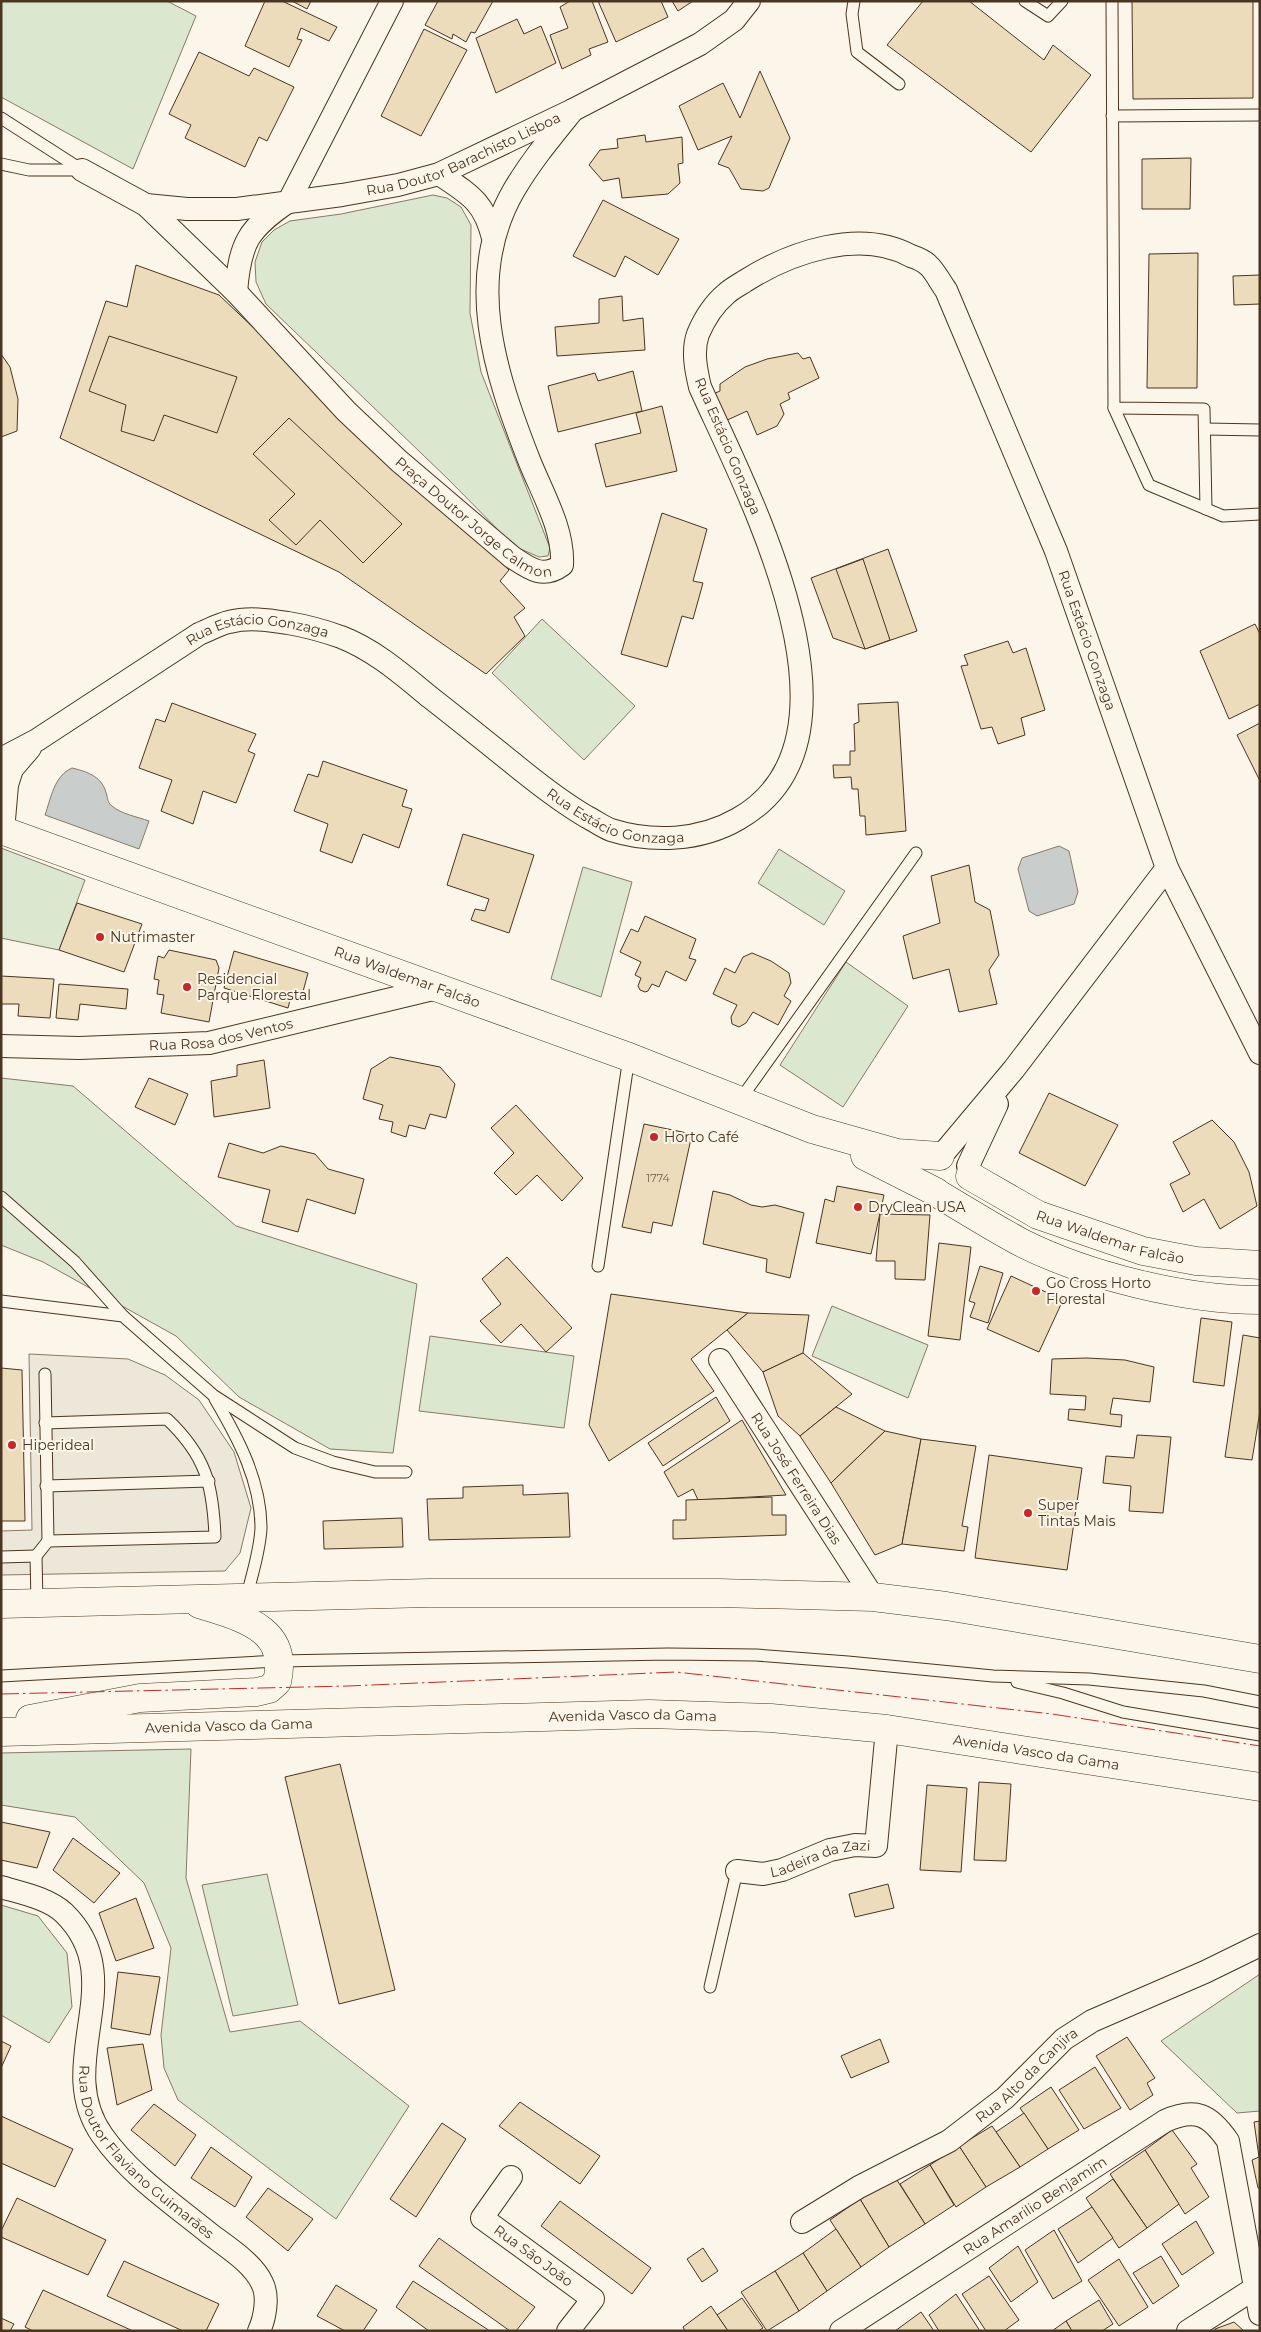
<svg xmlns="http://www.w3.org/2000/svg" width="1261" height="2332" font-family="Montserrat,sans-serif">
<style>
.green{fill:#dce7d0;stroke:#887966}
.parking{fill:#ede7d9;stroke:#887966}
.water{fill:#c9cecd;stroke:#887966}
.building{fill:#ecdcbc;stroke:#4a3520}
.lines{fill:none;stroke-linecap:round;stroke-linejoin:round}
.lane-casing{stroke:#4a3520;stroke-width:13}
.street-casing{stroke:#4a3520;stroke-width:24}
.secondary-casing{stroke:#4a3520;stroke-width:29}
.primary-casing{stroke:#4a3520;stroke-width:29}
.lane{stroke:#fbf6e9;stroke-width:11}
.street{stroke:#fbf6e9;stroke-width:22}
.secondary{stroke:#fbf6e9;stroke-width:28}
.primary{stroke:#fbf6e9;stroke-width:28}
.power{stroke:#c62828;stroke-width:1;stroke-dasharray:18 4 2.5 4;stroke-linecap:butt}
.poi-dot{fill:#c62828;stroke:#fbf6e9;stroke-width:2}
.labels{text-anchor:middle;stroke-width:4;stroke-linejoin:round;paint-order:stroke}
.number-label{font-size:11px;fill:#725f47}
.street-label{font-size:14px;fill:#4a3520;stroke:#fbf6e9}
.poi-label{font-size:14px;fill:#4a3520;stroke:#fbf6e9;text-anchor:start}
</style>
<rect width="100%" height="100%" fill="#fbf6e9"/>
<g class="green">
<path d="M1,1H167L196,16L133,169L1,97Z"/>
<path d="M433,195L447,198L461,207L471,225L470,313L481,372L550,548L548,556L539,557L514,546L448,479L266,304L256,282L255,262L262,242L274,230L290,221L341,214Z"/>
<path d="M542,619L635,706L584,760L492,673Z"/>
<path d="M1,848L85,880L59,950L1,938Z"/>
<path d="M779,849L845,891L824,925L758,883Z"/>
<path d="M583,867L632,882L601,997L551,979Z"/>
<path d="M846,962L908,1006L843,1107L780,1065Z"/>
<path d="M1,1078L73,1086L236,1226L417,1284L393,1453L330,1449L239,1397L176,1336L43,1262L1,1245Z"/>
<path d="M832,1306L928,1345L908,1398L812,1356Z"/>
<path d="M430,1336L574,1356L564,1428L419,1411Z"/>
<path d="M191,1749L186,1878L230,2032L300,2021L409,2106L336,2219L178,2100L164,2068L161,2035L171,1948L144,1883L75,1817L1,1805V1753Z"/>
<path d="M267,1874L298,2005L233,2016L202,1885Z"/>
<path d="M1,1905L38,1916L67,1953L72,2007L49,2043L1,2015Z"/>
<path d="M1260,1974V2111L1237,2113L1161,2041Z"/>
</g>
<path class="parking" d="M29,1354L128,1359L165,1375L199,1400L234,1452L251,1508L240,1553L225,1571L1,1575V1531L32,1530Z"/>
<g class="water">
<path d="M72,768C89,772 103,777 107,796C108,800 108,803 112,806C121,814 138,817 149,821L139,849L45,815C51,798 54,776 72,768Z"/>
<path d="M1059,846L1069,851L1078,892L1074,904L1037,916L1029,911L1018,869L1022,858Z"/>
</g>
<g class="building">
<path d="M265,1H282L337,27L329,41L301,28L297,39L302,40L289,67L245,46Z"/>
<path d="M292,1H311L307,9Z"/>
<path d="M438,1H493L475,33L471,32L466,42L453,34L452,39L425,25Z"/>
<path d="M570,1H592L608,42L589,49L591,55L562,69L550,35L568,28L560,7Z"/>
<path d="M598,1H661L668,17L616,42Z"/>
<path d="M672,1H693L678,11Z"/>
<path d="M923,1H969L1044,60L1053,45L1091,75L1031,152L887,45Z"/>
<path d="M1132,1H1253V98L1133,99Z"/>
<path d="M517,19L524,34L541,26L556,63L496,93L476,38Z"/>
<path d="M424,29L467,50L421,136L381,116Z"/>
<path d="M199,52L249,76L254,68L294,87L267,141L259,137L245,167L185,138L191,125L169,114Z"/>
<path d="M760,71L790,138L769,188L763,191L741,189L729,168L718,164L732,136L698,150L679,106L723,83L740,118Z"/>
<path d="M645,135L646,142L682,137L683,163L678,164L680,183L668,194L622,198L619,178L603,181L589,165L600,150L618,148L617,139Z"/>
<path d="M1191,158L1190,209H1142V159Z"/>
<path d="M603,200L679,239L658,275L625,256L615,277L573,256Z"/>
<path d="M1198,253L1197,388H1147L1149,254Z"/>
<path d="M136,265L219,295L509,570L500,581L525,608L514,617L525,636L486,674L339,572L60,438L106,301L127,307Z"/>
<path d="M1260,275V304L1234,305L1233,276Z"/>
<path d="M622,296L623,321L643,318L645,350L557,356L555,327L599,323V299Z"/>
<path d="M109,336L237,377L217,433L164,415L154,441L121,431L126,405L89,391Z"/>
<path d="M798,353L803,359L810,357L819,378L788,393L790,399L780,404L784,414L777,426L757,435L747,411L723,422L711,395L720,391V384L745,367L767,359Z"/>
<path d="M1,354L10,367L18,399L17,431L1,437Z"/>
<path d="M633,371L642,411L558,432L548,386L595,373L598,381Z"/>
<path d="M662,406L677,471L606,487L595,444L641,433L636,413Z"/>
<path d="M289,418L402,524L363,563L320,520L296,545L269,520L295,494L253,454Z"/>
<path d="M662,513L707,529L693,581L703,583L693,619L682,616L667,667L621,654Z"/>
<path d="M888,549L917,631L865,649L833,638L811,578Z"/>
<path d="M863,559L890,640L865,649L836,569Z"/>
<path d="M1255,624L1260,634V704L1229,719L1200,651Z"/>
<path d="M1008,641L1013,653L1026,648L1045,710L1021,718L1025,735L998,744L992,727L981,729L961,666L968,665L964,655Z"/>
<path d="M898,702L906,831L866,835L865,816H860L858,789H852L851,777L834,778L833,765H850V751H855L854,724L859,722L858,704Z"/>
<path d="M172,703L256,734L248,751L255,754L236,803L203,791L193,824L161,811L172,780L139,768L156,719L165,722Z"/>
<path d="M1260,723V781L1237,735Z"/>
<path d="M323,761L407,790L402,806L412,809L399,848L363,834L352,863L320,851L328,824L294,811L308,774L318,777Z"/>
<path d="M463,834L534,855L509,933L471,920L475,909L485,911L489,899L447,885Z"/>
<path d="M969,865L975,902L990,910L999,955L989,970L997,1004L959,1012L949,969L913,979L903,936L940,923L931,876Z"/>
<path d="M77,903L142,924L124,972L59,950Z"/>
<path d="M645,916L696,939L689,958L696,960L686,981L666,971L659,987L652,984L648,991L645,992L640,990L638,986L641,978L635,975L641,962L620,952L631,929L638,932Z"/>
<path d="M169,950L216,960L219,968L209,1022L161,1013L164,995L157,994L159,980L154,979L158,956L164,958Z"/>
<path d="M234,951L308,973L301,999L291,996L288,1008L224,988Z"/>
<path d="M752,953L771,961L789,973L791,983L784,996L791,1001L778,1025L753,1012L746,1023L739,1027L732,1024L731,1017L737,1005L713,994L725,968L735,973L743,957Z"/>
<path d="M1,976L54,979L50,1018L18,1016L19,1004H1Z"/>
<path d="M59,984L128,989L126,1009L80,1004L78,1020L56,1018Z"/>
<path d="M390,1057L440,1067L455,1084L446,1118L430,1114L425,1129L409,1125L406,1137L391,1132L393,1122L379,1119L383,1105L363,1099L371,1069Z"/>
<path d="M264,1060L270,1108L214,1117L211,1081L237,1076V1065Z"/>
<path d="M149,1078L188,1094L175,1125L135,1107Z"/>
<path d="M1049,1093L1118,1125L1085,1186L1019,1153Z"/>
<path d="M516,1105L583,1178L562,1201L537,1175L516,1195L494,1173L514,1153L491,1128Z"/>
<path d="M1212,1120L1234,1142L1249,1172L1257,1206L1220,1229L1204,1199L1183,1212L1170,1184L1190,1174L1173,1142Z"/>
<path d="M644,1124L692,1134L672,1226L653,1222L651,1233L622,1227Z"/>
<path d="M229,1143L263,1153L281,1146L315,1154L328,1169L364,1179L355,1214L307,1199L298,1232L262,1222L270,1190L218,1177Z"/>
<path d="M837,1186L884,1195L871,1254L816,1243L825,1199L834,1202Z"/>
<path d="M713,1191L730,1195L751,1205L762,1207L775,1205L804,1213L790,1278L766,1272L767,1259L703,1244Z"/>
<path d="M880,1214L930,1215L925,1280L895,1279V1261H876Z"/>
<path d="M939,1243L971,1247L960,1340L928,1336Z"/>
<path d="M507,1257L572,1328L546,1352L521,1324L501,1343L480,1321L501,1304L482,1279Z"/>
<path d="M980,1266L1003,1273L988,1323L970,1317L975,1303L969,1301Z"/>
<path d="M1011,1276L1063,1300L1039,1352L987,1329Z"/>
<path d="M611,1294L748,1313L691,1359L714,1391L609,1461L589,1425Z"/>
<path d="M748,1313L809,1315L803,1353L763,1372L727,1330Z"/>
<path d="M1201,1318L1232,1322L1224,1386L1193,1382Z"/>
<path d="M1243,1335L1260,1338V1411L1252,1460L1225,1457Z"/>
<path d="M803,1353L852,1394L800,1436L778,1416L763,1372Z"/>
<path d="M1087,1358L1125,1360L1154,1367L1150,1402L1113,1398L1110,1414L1122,1415L1121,1427L1068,1420L1069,1409L1085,1410L1086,1396L1050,1394L1052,1359Z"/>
<path d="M1,1368L22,1370L25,1521H1Z"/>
<path d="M716,1397L730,1421L663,1466L648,1443Z"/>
<path d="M836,1407L885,1431L831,1483L800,1436Z"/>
<path d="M742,1420L786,1495L698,1500L693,1489L678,1497L664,1472Z"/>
<path d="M885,1431L921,1439L902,1544L875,1555L831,1483Z"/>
<path d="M1137,1435L1171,1437L1163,1513L1129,1511L1131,1486L1103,1483L1106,1456L1134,1458Z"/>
<path d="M921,1439L976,1446L962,1526L968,1527L964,1551L902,1544Z"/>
<path d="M989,1455L1082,1468L1067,1570L975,1558Z"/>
<path d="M523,1485V1495L568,1493L570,1537L429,1540L427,1499L463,1498V1487Z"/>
<path d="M772,1497V1515H786V1535L673,1539V1520H686V1500Z"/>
<path d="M402,1518L403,1547L324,1549L323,1521Z"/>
<path d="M340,1764L395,1990L339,2004L285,1777Z"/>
<path d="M979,1782L1011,1784L1006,1861L974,1860Z"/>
<path d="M927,1785L967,1788L961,1872L920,1870Z"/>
<path d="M1,1822L50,1832L37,1868L1,1860Z"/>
<path d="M73,1838L120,1873L94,1903L53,1870Z"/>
<path d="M888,1884L894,1908L855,1917L849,1894Z"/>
<path d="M136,1898L154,1948L116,1961L99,1913Z"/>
<path d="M118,1972L160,1977L150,2035L111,2028Z"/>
<path d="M1127,2037L1155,2078L1147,2083L1153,2095L1130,2110L1096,2056Z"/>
<path d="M880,2039L889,2062L851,2078L841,2056Z"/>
<path d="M1,2041L11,2046L1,2068Z"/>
<path d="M143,2044L152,2090L117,2105L107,2048Z"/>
<path d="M1095,2067L1121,2108L1084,2129L1059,2090Z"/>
<path d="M1051,2087L1079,2130L1048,2149L1020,2108Z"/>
<path d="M520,2102L600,2156L580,2184L499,2126Z"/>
<path d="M154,2104L196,2135L175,2166L131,2130Z"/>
<path d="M1024,2113L1048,2149L1020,2167L996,2132Z"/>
<path d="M1,2116L73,2149L55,2187L1,2163Z"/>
<path d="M1260,2121V2188H1258L1252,2160L1259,2157L1254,2122Z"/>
<path d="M442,2123L466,2139L416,2217L390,2199Z"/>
<path d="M992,2126L1020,2167L986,2187L959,2146Z"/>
<path d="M1172,2130L1197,2164L1191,2168L1209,2197L1185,2214L1145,2150Z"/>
<path d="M959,2146L986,2187L956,2207L930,2165Z"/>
<path d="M211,2147L252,2177L235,2207L191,2178Z"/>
<path d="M1145,2150L1179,2204L1147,2228L1110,2174Z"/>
<path d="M930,2165L954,2205L925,2224L900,2184Z"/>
<path d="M895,2177L925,2224L889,2247L860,2199Z"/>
<path d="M1113,2179L1147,2228L1119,2248L1086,2198Z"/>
<path d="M268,2188L313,2219L288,2251L246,2217Z"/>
<path d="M17,2198L106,2240L88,2275L1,2237V2231Z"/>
<path d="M860,2199L889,2247L861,2267L830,2220Z"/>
<path d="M560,2201L651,2268L632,2294L541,2226Z"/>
<path d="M1092,2207L1113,2238L1078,2263L1058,2229Z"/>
<path d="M1196,2221L1214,2253L1182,2275L1162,2244Z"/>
<path d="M836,2229L861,2267L827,2291L803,2253Z"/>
<path d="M1054,2230L1082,2281L1053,2299L1025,2250Z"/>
<path d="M439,2238L535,2307L516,2331H510L419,2266Z"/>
<path d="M1018,2246L1038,2282L1011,2302L989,2268Z"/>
<path d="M703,2248L718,2271L702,2282L687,2259Z"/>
<path d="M803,2253L827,2291L799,2311L775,2271Z"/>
<path d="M1161,2256L1179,2286L1153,2304L1133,2273Z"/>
<path d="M1119,2259L1148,2307L1119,2326L1088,2280Z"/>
<path d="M124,2261L219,2304L206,2331H183L107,2296Z"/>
<path d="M775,2271L799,2311L767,2331L741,2292Z"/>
<path d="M989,2276L1019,2320L1004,2331H986L962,2294Z"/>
<path d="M413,2281L490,2331H429L396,2307Z"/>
<path d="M336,2285L377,2310L363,2331H345L317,2316Z"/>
<path d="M43,2290L133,2331H33L25,2327Z"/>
<path d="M956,2294L980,2331H939L929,2315Z"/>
<path d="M742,2298L763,2328L758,2331H728L717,2315Z"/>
<path d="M1099,2300L1113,2324L1102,2331H1072L1066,2321Z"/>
<path d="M711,2306L728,2331H685L683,2327Z"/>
<path d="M921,2312L934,2331H895Z"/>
<path d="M1,2318L14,2324L10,2331H1Z"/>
<path d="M1066,2321L1072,2331H1052Z"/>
<path d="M1234,2322L1244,2331H1216L1215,2329Z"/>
</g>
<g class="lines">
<defs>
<g id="lane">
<path d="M854,1L852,14L857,52L899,84"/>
<path d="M1025,1L1048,16L1062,1"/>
<path d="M1112,1L1114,408L1204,409L1206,509"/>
<path d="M1112,116L1260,115"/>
<path d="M1,118L82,170"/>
<path d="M1,164L29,170H82"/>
<path d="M1114,408L1149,485L1223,516L1260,514"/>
<path d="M1205,429L1260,430"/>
<path d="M740,1100L916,853"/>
<path d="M1,1197L75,1262L123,1316"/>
<path d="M598,1266L629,1057"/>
<path d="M1,1301L123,1316L213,1395L295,1448L333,1462L375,1472H406"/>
<path d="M45,1374L48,1541"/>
<path d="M215,1399C238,1438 261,1481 261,1528C260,1551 252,1574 247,1596"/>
<path d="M46,1486L209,1481"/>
<path d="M36,1556L48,1541L215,1537C213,1485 206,1456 167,1419L45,1423"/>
<path d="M1,1557L36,1556L37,1603"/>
<path d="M1,1676L279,1661L668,1654L756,1655L848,1662L993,1676L1089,1679L1204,1691L1260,1702"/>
<path d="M1017,1682L1063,1693L1123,1712L1260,1735"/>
<path d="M710,1987L737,1871"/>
</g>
<g id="street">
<path id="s1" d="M82,170L146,205L236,292L346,411L399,461L512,557C530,569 543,579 562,565C564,529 542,493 529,460C495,373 463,278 514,190C531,161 552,136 573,110"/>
<path d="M439,174C469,194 484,201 493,238"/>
<path id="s2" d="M146,205L187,209H237L342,195L398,185L439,174L573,110L700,44L734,20L749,1"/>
<path d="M236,292C240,242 248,229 289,201L392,1"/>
<path id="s3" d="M1,759L37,740L199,634C209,630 219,624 229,622C249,617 268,620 288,623C306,626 324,631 341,637C375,650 404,676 431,698C463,723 494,748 525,773C545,789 565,804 587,817C595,821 603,827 611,830C652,843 700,841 738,819C880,739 747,492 700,387C696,370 692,351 698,334C704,320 714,304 726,294C731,289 739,285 745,281C791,252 860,228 911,256C917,258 924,261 928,265C935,271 940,282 946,290L1056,551L1167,868L1260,1053"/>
<path d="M3,831L7,785L12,769L30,748"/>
<path id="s4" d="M1,1046L79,1048L209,1043L437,988"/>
<path d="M942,1155L1014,1069L1167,868"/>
<path d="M968,1166L997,1104"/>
<path id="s5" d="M720,1360L873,1597"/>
<path id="s6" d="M737,1871L763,1874L782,1870L830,1850L855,1845L876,1846L887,1729"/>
<path id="s7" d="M1,1887C21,1893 48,1898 64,1913C133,1980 51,2062 102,2135C130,2175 172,2203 210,2234C227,2247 253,2263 262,2283C269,2296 265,2318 259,2331"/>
<path id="s8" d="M511,2177L482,2218L593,2299L568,2331"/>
<path id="s9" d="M802,2222L859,2187L949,2141L1005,2098L1064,2039L1092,2021L1205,1972L1260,1945"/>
<path id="s10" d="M841,2331L1165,2121C1196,2107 1210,2115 1228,2141L1260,2314"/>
<path d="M1188,2331L1255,2288"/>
</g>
<g id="secondary">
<path id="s11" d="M1,830L629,1057L812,1129L897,1153L940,1156"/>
<path d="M865,1156L936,1192"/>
<path id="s12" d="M970,1176L1038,1215L1143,1251L1196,1261L1260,1265"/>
<path d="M940,1195C967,1211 994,1228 1022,1243C1088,1276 1185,1300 1260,1300"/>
</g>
<g id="primary">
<path d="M1,1604L429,1593H719L873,1597L946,1606L1260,1659"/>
<path d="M30,1719L140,1698L257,1692L269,1689L277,1682C290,1627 239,1617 199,1604"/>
<path id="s13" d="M1,1732L649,1714L771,1718L887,1729L1260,1787"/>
</g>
</defs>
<use href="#lane" class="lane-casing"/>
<use href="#street" class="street-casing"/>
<use href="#secondary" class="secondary-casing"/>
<use href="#primary" class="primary-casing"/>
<use href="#lane" class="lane"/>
<use href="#street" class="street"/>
<use href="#secondary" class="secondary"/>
<use href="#primary" class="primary"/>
<path class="power" d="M1,1694L348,1686L676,1672L1052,1714L1260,1746"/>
</g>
<g class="poi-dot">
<circle cx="100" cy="937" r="5"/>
<circle cx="187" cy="987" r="5"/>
<circle cx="654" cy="1137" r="5"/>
<circle cx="858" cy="1207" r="5"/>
<circle cx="1036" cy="1291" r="5"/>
<circle cx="12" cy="1445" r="5"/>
<circle cx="1028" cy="1513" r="5"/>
</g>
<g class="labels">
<g class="number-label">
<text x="658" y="1182">1774</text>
</g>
<g class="street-label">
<text dy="5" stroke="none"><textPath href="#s2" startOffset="326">Rua Doutor Barachisto Lisboa</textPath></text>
<text transform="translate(728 446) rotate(67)" y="5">Rua Estácio Gonzaga</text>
<text dy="5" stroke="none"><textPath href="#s1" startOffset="528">Praça Doutor Jorge Calmon</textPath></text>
<text dy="5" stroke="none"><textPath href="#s3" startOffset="2048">Rua Estácio Gonzaga</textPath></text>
<text dy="5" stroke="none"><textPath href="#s3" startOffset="294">Rua Estácio Gonzaga</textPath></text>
<text dy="5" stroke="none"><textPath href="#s3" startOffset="714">Rua Estácio Gonzaga</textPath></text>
<text dy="5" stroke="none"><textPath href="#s11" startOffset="432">Rua Waldemar Falcão</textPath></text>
<text dy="5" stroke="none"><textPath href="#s4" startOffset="221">Rua Rosa dos Ventos</textPath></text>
<text dy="5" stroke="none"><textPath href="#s12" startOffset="154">Rua Waldemar Falcão</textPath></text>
<text dy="5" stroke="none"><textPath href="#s5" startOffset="141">Rua José Ferreira Dias</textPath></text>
<text dy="5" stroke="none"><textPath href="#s13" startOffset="632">Avenida Vasco da Gama</textPath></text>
<text dy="5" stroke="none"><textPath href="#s13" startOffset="228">Avenida Vasco da Gama</textPath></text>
<text dy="5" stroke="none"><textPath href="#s13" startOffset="1038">Avenida Vasco da Gama</textPath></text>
<text dy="5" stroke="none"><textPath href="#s6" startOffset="86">Ladeira da Zazi</textPath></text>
<text dy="5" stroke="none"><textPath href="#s9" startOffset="270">Rua Alto da Canjira</textPath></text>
<text dy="5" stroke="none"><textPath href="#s7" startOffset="341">Rua Doutor Flaviano Guimarães</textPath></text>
<text dy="5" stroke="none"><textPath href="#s10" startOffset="231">Rua Amarilio Benjamim</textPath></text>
<text dy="5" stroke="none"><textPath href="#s8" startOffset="114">Rua São João</textPath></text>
</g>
<g class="poi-label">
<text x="110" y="942">Nutrimaster</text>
<text x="197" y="984">Residencial<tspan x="197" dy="16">Parque Florestal</tspan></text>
<text x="664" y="1142">Horto Café</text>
<text x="868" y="1212">DryClean USA</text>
<text x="1046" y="1288">Go Cross Horto<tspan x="1046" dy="16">Florestal</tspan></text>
<text x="22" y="1450">Hiperideal</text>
<text x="1038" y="1510">Super<tspan x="1038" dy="16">Tintas Mais</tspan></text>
</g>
</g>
<rect width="1261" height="2332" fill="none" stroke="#4a3520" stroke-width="5"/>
</svg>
